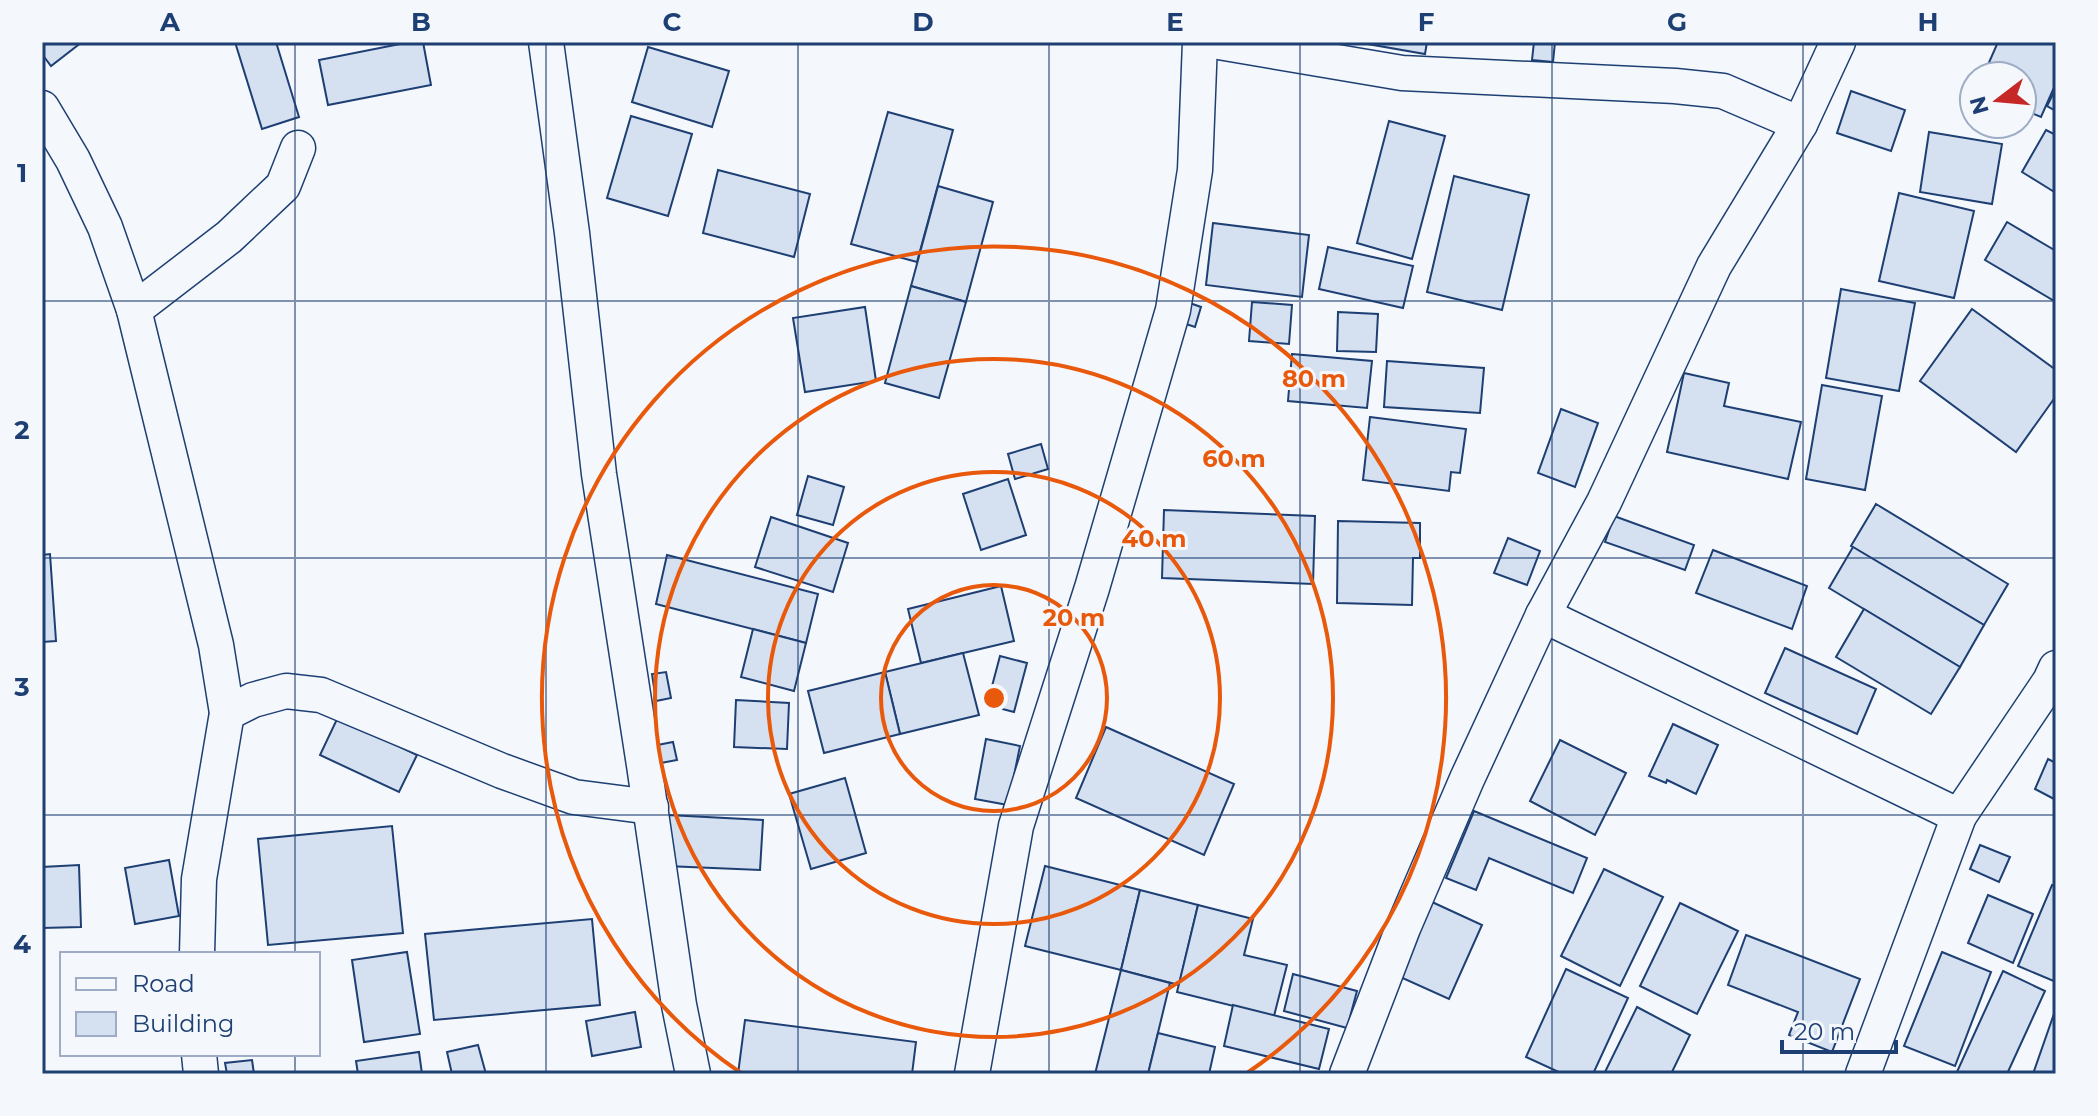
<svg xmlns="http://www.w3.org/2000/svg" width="2098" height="1116" font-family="Montserrat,sans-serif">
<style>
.building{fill:#d5e0f0;stroke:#1d3f73;stroke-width:2}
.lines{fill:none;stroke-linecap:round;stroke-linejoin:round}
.street-casing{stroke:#1d3f73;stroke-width:37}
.street{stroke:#f4f7fb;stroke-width:34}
.grid{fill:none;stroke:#1d3f73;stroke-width:2;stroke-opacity:0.55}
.ring{fill:none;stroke:#e8590c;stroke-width:4}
.centre{fill:#e8590c;stroke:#f4f7fb;stroke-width:4}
.ring-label{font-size:24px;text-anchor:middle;font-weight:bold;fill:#e8590c;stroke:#f4f7fb;stroke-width:6;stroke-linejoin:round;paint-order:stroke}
.neatline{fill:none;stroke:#1d3f73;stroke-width:3}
.grid-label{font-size:26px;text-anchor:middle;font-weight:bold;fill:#1d3f73}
</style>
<rect width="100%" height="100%" fill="#f4f7fb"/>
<g class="building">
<path d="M42,42H82L51,66L42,54Z"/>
<path d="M235,42H276L299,117L262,129Z"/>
<path d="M410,42H423L431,85L328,105L319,60Z"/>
<path d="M1356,42H1427L1425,54Z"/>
<path d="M1534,42H1555L1553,62L1532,60Z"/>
<path d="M1998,42H2056V83L2041,117L2022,109V76H1983Z"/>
<path d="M648,47L729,71L712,127L632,102Z"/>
<path d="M2056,88V111L2047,106Z"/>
<path d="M1851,91L1905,110L1891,151L1837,133Z"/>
<path d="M888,112L953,130L917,262L851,244Z"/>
<path d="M631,116L692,134L668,216L607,198Z"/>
<path d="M1389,121L1445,136L1412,259L1357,243Z"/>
<path d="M2046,130L2056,135V193L2022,172Z"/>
<path d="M1929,132L2002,144L1992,204L1920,192Z"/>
<path d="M718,170L810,194L794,257L703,233Z"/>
<path d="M1454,176L1529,195L1502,310L1427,292Z"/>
<path d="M938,186L993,202L966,302L911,286Z"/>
<path d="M1899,193L1974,211L1954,298L1879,281Z"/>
<path d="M2007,222L2056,251V302L1985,260Z"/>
<path d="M1213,223L1309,235L1302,297L1206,285Z"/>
<path d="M1328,247L1413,266L1403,308L1319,289Z"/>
<path d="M911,286L966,302L939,398L885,383Z"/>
<path d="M1841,289L1915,303L1899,391L1826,378Z"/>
<path d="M1184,301L1201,307L1195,327L1177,321Z"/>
<path d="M1252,302L1292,305L1289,344L1249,341Z"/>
<path d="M865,307L876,381L805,392L793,318Z"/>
<path d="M1972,309L2056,370V396L2016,452L1920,381Z"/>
<path d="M1338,312L1378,314L1376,352L1337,351Z"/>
<path d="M1292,354L1372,361L1367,408L1288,401Z"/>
<path d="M1387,361L1484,368L1480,413L1384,407Z"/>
<path d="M1684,373L1729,383L1724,406L1801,422L1788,479L1667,452Z"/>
<path d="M1822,385L1882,396L1865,490L1806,479Z"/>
<path d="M1561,409L1598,423L1575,487L1538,473Z"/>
<path d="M1370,417L1466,429L1460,473L1451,472L1449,491L1363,480Z"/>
<path d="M1041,444L1048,469L1015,479L1008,454Z"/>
<path d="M808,476L844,487L833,525L797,515Z"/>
<path d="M1008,479L1026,535L981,550L963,494Z"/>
<path d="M1876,504L2008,584L1984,625L1851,546Z"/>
<path d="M1164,510L1315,516L1313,584L1162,578Z"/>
<path d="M1614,516L1694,545L1685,570L1605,542Z"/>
<path d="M771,517L848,543L833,592L755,567Z"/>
<path d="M1338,521L1420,523V558H1413L1412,605L1337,603Z"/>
<path d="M1508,538L1540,551L1527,585L1494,573Z"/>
<path d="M1853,547L1984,625L1960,667L1829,588Z"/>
<path d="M1713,550L1807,586L1792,629L1696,593Z"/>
<path d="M50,554L56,641L42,642V555Z"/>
<path d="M667,555L818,594L806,643L656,604Z"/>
<path d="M1001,586L1014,641L921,663L908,609Z"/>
<path d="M1864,609L1960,667L1931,714L1836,657Z"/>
<path d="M753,629L806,643L794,691L741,677Z"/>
<path d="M1785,648L1876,689L1857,734L1765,693Z"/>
<path d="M963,653L979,715L900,734L885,672Z"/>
<path d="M1000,656L1027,663L1014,712L987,705Z"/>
<path d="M666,672L671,698L656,701L652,674Z"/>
<path d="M885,672L900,734L824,753L808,691Z"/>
<path d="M736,700L789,703L787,749L734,747Z"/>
<path d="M338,717L417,755L399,792L320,755Z"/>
<path d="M1673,724L1718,745L1696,794L1667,780L1666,783L1649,776Z"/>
<path d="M1106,727L1234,784L1204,855L1076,798Z"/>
<path d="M986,739L1020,746L1008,805L975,799Z"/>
<path d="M1560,740L1626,773L1595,835L1530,801Z"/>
<path d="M673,742L677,760L650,765L647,747Z"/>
<path d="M2048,759L2056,763V800L2035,789Z"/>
<path d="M845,778L866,853L811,869L789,794Z"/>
<path d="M1474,811L1587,858L1573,893L1489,858L1476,890L1446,878Z"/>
<path d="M668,815L763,820L760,870L666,866Z"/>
<path d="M392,826L403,933L268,945L258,839Z"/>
<path d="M1980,845L2010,857L1999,882L1970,869Z"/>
<path d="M169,860L179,916L135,924L125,868Z"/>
<path d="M79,865L81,927L42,928V867Z"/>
<path d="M1045,866L1140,890L1121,970L1025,946Z"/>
<path d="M1604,869L1663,897L1620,986L1561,956Z"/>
<path d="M2052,885L2056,887V982L2018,966Z"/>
<path d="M1140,890L1198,905L1179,985L1121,970Z"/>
<path d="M1988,895L2033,914L2013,963L1968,943Z"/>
<path d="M1432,902L1482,925L1449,999L1398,976Z"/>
<path d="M1680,903L1738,931L1697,1014L1640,986Z"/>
<path d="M1198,905L1253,919L1244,955L1287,965L1274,1016L1177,992Z"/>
<path d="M592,919L600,1005L434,1020L425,934Z"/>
<path d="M1746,935L1860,979L1832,1052L1789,1035L1798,1012L1728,985Z"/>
<path d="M407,952L420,1034L364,1042L352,960Z"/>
<path d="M1942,952L1991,972L1955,1066L1904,1046Z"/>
<path d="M1566,969L1628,998L1593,1074H1563L1526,1057Z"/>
<path d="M1121,970L1170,983L1148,1074H1095Z"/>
<path d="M2003,971L2045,991L2007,1074H1956Z"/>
<path d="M1293,974L1357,991L1347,1028L1284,1011Z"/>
<path d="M1233,1005L1329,1029L1319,1069L1224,1046Z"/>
<path d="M1637,1007L1690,1035L1671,1074H1604Z"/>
<path d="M2056,1008V1074H2033Z"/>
<path d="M635,1012L641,1047L592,1056L586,1021Z"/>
<path d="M745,1020L916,1042L912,1074H738Z"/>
<path d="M1158,1033L1215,1047L1209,1074H1148Z"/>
<path d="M478,1045L486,1074H452L447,1052Z"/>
<path d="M419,1052L422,1074H358L356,1061Z"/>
<path d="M252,1060L254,1074H227L225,1063Z"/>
</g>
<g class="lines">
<defs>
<g id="street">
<path d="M546,42L572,233L599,474L644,765L679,1005L693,1074"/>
<path d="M1219,42L1402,73L1675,86L1723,91L1800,124"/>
<path d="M42,108L73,160L105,227L134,310L216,645L227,713L199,879L197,954"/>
<path d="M134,310L229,237L283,186L298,148"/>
<path d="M1543,615L1959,816"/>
<path d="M227,713L253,700L286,691L321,695L502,771L574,797L651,807"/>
<path d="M199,1054L201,1074"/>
<path d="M972,1074L1016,826L1092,588L1173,310L1195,170L1200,42"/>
<path d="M1347,1074L1403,928L1467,779L1543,615L1604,502L1714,266L1800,124L1838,42"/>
<path d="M1863,1074L1959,816L2050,681L2056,668"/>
</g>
</defs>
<use href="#street" class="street-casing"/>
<use href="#street" class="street"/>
</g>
<path class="grid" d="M295,42V954M546,42V1074M798,42V1074M1049,42V1074M1300,42V1074M1552,42V1074M1803,42V1074M42,301H2056M42,558H2056M42,815H2056M295,1054V1074"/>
<g class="ring">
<circle cx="994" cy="698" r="113"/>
<circle cx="994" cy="698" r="226"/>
<circle cx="994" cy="698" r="339"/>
<path d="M741 1073A452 452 0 1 1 1247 1073"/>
</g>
<circle cx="994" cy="698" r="12" class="centre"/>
<g class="ring-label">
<text x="1314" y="387">80 m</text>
<text x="1234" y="467">60 m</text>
<text x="1154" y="547">40 m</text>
<text x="1074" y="626">20 m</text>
</g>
<rect width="2098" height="1116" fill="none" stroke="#f4f7fb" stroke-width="88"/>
<rect x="60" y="952" width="260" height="104" fill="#f4f7fb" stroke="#9eadc5" stroke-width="2"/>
<rect x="76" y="978" width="40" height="12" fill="#f4f7fb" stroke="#9eadc5" stroke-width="2"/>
<text x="132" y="992" font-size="24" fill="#1d3f73">Road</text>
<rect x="76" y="1012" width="40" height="24" fill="#d5e0f0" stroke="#9eadc5" stroke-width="2"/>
<text x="132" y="1032" font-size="24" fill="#1d3f73">Building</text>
<g transform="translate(1998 100) rotate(254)"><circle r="38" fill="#f4f7fb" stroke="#9eadc5" stroke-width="2"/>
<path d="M0-6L14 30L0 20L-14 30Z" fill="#c62828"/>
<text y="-12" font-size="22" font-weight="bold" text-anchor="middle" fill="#1d3f73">N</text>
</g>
<path d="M1782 1040v12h114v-12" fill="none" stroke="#1d3f73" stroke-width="4"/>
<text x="1794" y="1040" font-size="24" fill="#1d3f73" stroke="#f4f7fb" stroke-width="6" paint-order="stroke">20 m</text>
<rect x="44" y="44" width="2010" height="1028" class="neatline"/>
<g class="grid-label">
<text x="170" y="31">A</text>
<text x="421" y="31">B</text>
<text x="672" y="31">C</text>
<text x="923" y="31">D</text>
<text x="1175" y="31">E</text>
<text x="1426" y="31">F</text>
<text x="1677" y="31">G</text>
<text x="1928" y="31">H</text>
<text x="22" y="182">1</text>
<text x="22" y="439">2</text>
<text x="22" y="696">3</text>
<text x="22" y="953">4</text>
</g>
</svg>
